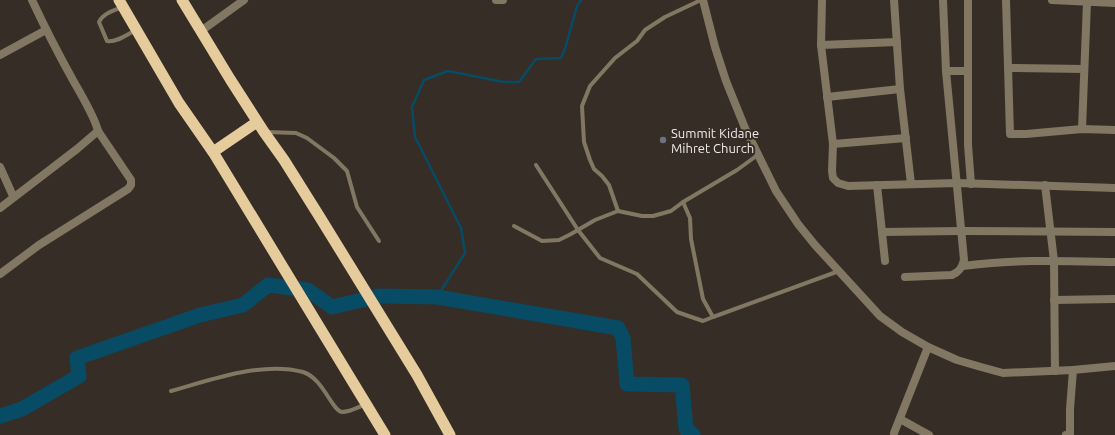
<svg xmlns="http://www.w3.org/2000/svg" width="1115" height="435" font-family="Ubuntu,sans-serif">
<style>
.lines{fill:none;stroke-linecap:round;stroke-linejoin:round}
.stream{stroke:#074b64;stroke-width:2.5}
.river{stroke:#074b64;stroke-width:15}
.service{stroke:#827762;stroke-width:4}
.minor{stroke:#827762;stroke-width:8}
.trunk{stroke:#e6cc9c;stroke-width:11}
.worship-dot{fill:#6b7280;stroke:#372d27;stroke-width:1.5}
.labels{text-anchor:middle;stroke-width:4;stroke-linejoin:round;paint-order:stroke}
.poi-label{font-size:13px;fill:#f0e9e5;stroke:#372d27;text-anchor:start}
</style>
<rect width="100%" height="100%" fill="#372d27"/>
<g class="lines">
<path class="stream" d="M437,297L465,253L461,228L415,137L412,107L424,80L448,71L504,82H519L536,59L561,58L565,49L577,6L581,0"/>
<path class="river" d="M0,416L22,409L79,376L77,358L200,315L243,305L268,285L308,290L332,307L379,296L437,297L618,328L623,338L627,384L682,385L686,429L693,435"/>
<g class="service">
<path d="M122,7C114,11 103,13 99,22L107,41C116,43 128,34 136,30"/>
<path d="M267,132L296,133L307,138L334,158L347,171L357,207L379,241"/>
<path d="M536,165L578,230L600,258L637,274L677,312L703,321L713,317"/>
<path d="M683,202L690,218L691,239L703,299L713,317L839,271"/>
<path d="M618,211L609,185L602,176L594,169L590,160L584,142L582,106L590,86L615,58L637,41L645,30L665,17L701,0"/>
<path d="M514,226L542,241L559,240L571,234L595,220L618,211L642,216H653L671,211L683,202L737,170L759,154"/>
<path d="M171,391C211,380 262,361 303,372C323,378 332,411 342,412C350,412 359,407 366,404"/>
</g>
<g class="minor">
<path d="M496,0H503"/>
<path d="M703,0L715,47L726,81L745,128L776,191L798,224L815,245L880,316L902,332L928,347L957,360L981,367L1003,373L1073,370L1115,366"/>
<path d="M822,0L821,45L833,144L832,171L833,178L838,183L848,186L957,183L1115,188"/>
<path d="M894,0L900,89L911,184"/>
<path d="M968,0V145L971,184"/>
<path d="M1006,0L1010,134H1026L1082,129L1115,130"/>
<path d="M1052,0L1115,3"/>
<path d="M201,31L244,0"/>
<path d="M821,45L897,42"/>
<path d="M0,55L46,30"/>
<path d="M1009,68L1084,69"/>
<path d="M946,71H968"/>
<path d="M827,97L900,89"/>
<path d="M1082,129L1087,2"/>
<path d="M833,144L906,138"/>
<path d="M0,167L13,196"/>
<path d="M877,185L885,261"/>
<path d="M1045,185L1054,261L1055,371"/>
<path d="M0,208L77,149L98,131"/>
<path d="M882,232L961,231L1115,232"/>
<path d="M963,266C1013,259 1064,261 1115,262"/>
<path d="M0,274L39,245L128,189L131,185V180L98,131C95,118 81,94 74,82C59,55 45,28 32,0"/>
<path d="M905,277L952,275C959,272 962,268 964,260L946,71L943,0"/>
<path d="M1054,300L1115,299"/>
<path d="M900,419L929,435"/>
<path d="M894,433L928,347"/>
<path d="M1066,435L1070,434V409L1073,370"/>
</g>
<g class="trunk">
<path d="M119,0L179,103L213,152L385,435"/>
<path d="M182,0L230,79L264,132L284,160L321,219L417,375L450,435"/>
<path d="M213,152L257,122"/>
</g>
</g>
<circle class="worship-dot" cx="663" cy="140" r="4"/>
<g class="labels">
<g class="poi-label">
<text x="671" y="138">Summit Kidane<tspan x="671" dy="15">Mihret Church</tspan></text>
</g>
</g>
</svg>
